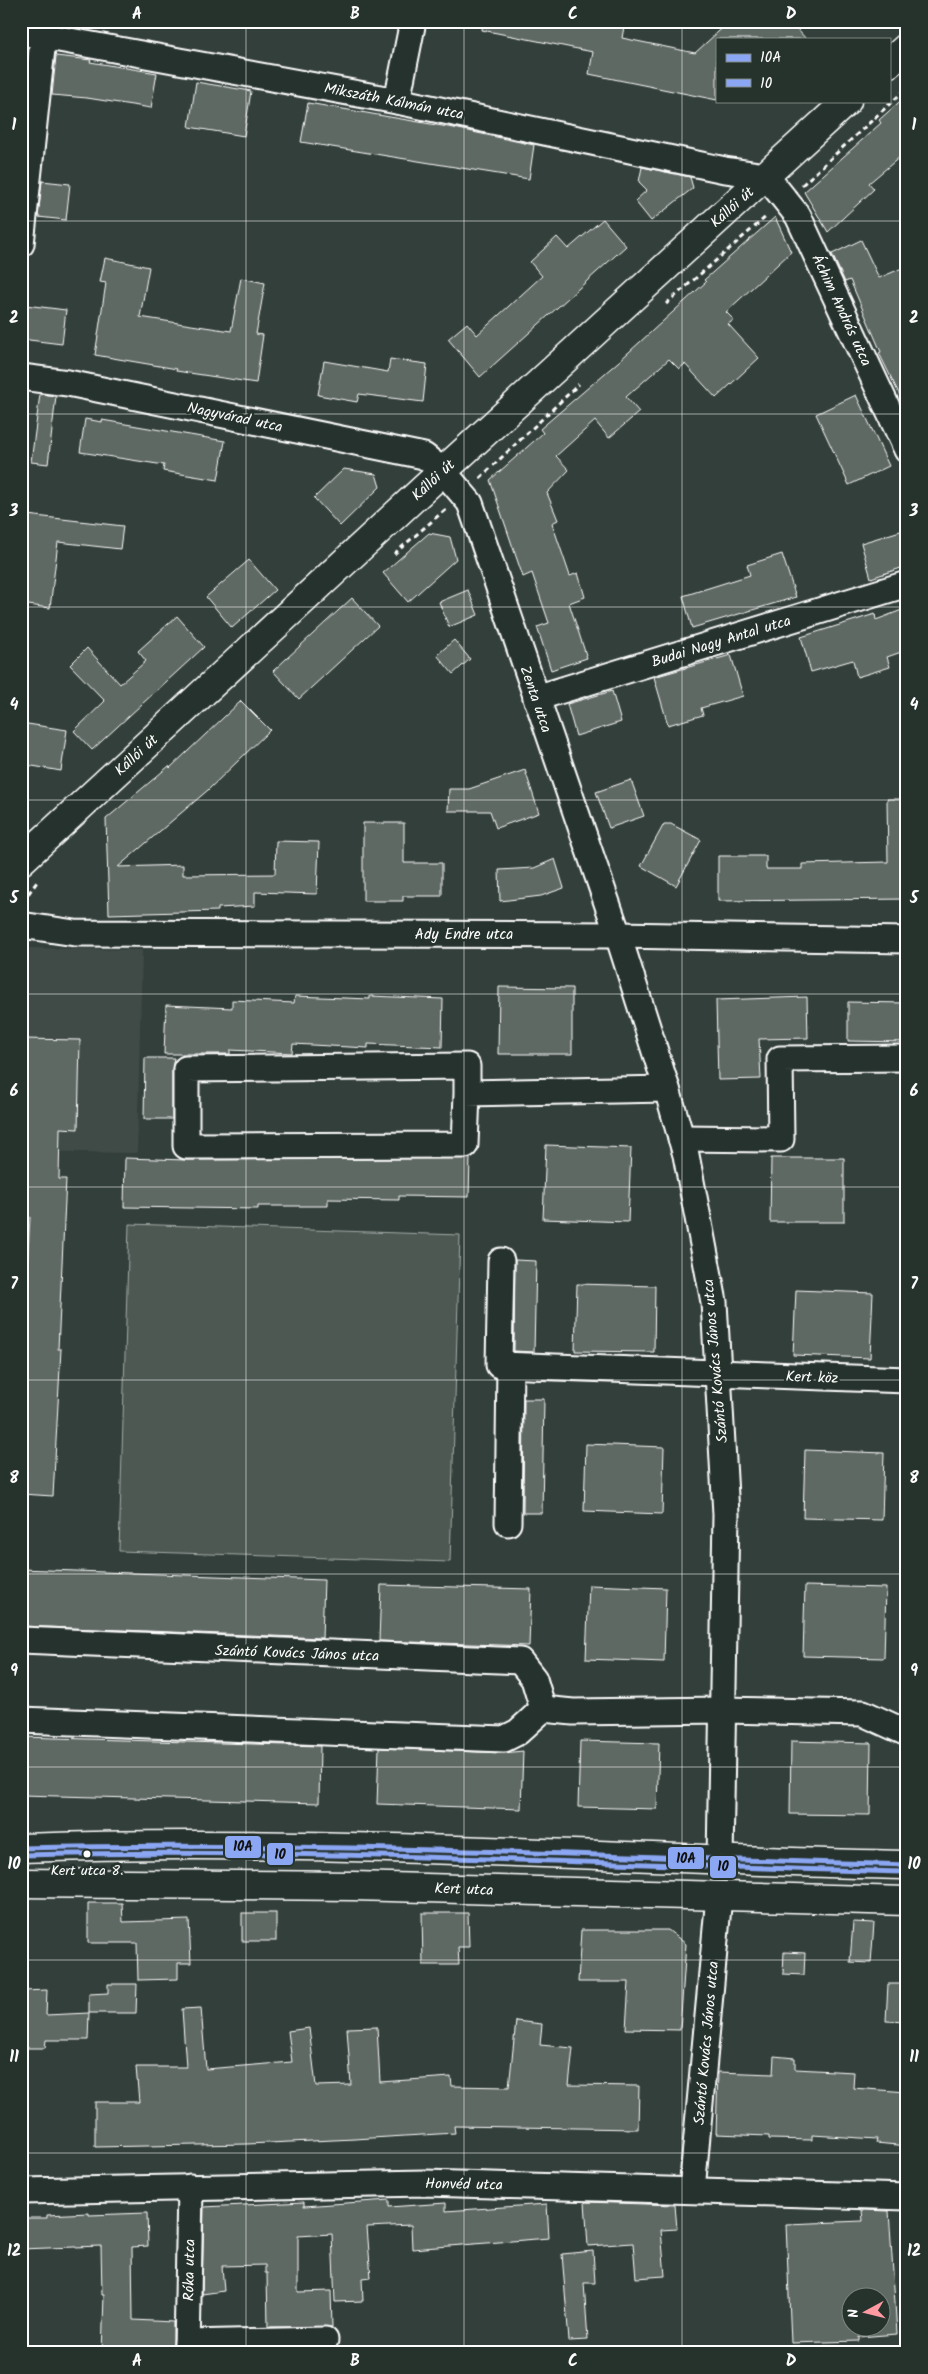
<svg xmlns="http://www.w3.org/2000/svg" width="928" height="2374" font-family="Kalam,sans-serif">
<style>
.built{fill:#404c47}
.green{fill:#4d5853;stroke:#a6aca9}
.building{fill:#5f6964;stroke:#fff;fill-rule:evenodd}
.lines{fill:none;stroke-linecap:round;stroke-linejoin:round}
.minor-casing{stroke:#fff;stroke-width:29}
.major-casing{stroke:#fff;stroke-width:31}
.path{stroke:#fff;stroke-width:3;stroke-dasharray:5 4;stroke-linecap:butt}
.minor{stroke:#26332d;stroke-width:25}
.major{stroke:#26332d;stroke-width:28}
.bus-1-casing{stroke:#26332d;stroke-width:9}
.bus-2-casing{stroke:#26332d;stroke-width:9}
.bus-1{stroke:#8ba7f3;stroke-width:5}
.bus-2{stroke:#8ba7f3;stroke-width:5}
.grid{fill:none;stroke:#fff;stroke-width:1;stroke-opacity:0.55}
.bus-dot{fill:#fff;stroke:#26332d;stroke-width:2}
.labels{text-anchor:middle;stroke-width:5;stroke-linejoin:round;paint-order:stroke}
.bus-label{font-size:14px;fill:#fff;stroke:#26332d}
.street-label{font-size:15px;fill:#fff;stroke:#26332d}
.line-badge{stroke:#26332d;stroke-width:2}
.pale-badge-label{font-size:14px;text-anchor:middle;font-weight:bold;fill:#111}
.neatline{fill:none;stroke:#fff;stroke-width:2}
.grid-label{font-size:16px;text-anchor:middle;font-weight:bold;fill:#fff}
</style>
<rect width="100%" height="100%" fill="#333f3a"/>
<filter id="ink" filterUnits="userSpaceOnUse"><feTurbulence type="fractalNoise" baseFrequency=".02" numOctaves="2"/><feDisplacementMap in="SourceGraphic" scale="10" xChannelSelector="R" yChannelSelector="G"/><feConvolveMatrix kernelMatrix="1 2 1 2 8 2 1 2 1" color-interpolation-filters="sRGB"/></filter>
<g filter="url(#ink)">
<g class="built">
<path d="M27,948L142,950L137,1153L21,1151V952Z"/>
<path d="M907,1462V1710H898Z"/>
</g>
<path class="green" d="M129,1224L460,1235L450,1562L119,1551Z"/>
<g class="building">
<path d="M483,21H625L622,38L695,53L730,21H790L806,39H717V100L589,74L593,52L482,30Z"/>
<path d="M56,56L91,60L90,62L157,73L151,108L87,98L52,95Z"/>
<path d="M196,82L251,91L244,136L189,127Z"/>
<path d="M907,95V151L869,183L874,189L828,232L804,192L881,123L879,120Z"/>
<path d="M308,103L454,128L534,145L529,179L301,142Z"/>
<path d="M642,167L690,177L693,188L651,221L635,201L647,190L639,182Z"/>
<path d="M42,181L70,184L66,220L38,217Z"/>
<path d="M775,217L791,252L726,312L734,320L728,324L759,358L716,398L685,364L679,369L669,359L626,397L639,412L609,438L595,421L556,456L569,470L547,493L558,520L552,523L570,576L578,573L585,597L569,603L587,658L551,670L537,627L549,623L532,573L523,577L490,480L543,433L540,429L618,362L706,282L704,280Z"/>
<path d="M603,219L626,246L480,377L448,339L467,323L477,335L542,276L530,262L557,237L568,249Z"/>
<path d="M861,240L879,278L907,266V410L879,353L881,352L850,280L845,282L832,254Z"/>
<path d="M105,258L149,267L140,317L178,323L231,331L241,278L265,283L256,334L263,335L256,383L176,371L177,369L95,355L106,283L100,282Z"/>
<path d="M25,305L66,310L62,344L21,339Z"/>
<path d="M390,359L427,364L423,402L359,394L357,402L318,395L324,361L388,372Z"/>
<path d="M40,394L56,396L48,464L31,462Z"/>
<path d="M856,395L889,466L849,485L816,414Z"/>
<path d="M85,419L102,422V420L225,441L218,480L163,471L164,465L80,452Z"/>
<path d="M344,469L376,474L380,487L340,526L314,498Z"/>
<path d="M27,515L123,526L120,549L58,542L50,608L21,604V561Z"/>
<path d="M907,529V566L871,578L861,543Z"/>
<path d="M429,533L450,537L456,559L408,602L383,573Z"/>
<path d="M782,554L796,597L692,628L683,596L750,575L747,565Z"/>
<path d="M249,560L275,590L232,628L206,597Z"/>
<path d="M468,590L478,615L449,627L439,602Z"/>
<path d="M352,598L378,626L299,699L273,671Z"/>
<path d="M907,608V650L887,657L890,667L857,677L853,660L811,672L801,637L875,614L876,620Z"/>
<path d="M177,616L204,647L92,750L74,731L105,701L70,665L87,648L120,684L146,661L138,651Z"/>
<path d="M454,640L470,659L453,674L437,655Z"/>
<path d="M731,655L743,696L701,708L703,715L668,725L654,677Z"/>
<path d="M612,691L621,722L576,736L567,704Z"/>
<path d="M241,701L270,730L208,790L118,867L183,865V875L275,874L276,841L319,842L317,894L255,892V906L218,908V911L109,914L106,819L169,766L170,768Z"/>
<path d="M21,723L67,730L61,771L21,764Z"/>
<path d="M525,770L539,813L496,828L490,811H448L449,789H469Z"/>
<path d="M631,780L644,816L609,828L596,792Z"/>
<path d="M887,799H907V899L718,901V856H766V869H802V864L888,862Z"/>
<path d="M363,823H404V863H442V896H403V901H363Z"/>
<path d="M664,824H671L701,840L676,886L641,866Z"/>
<path d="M555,859L564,888L541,896L500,901L499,870L534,868Z"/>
<path d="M499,987L572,988V1054H498Z"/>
<path d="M295,996L370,999V996L443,999L442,1047L368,1044V1048L293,1044L292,1053L230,1050V1054H164L166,1005L232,1008V1000L294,1003Z"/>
<path d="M807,997L808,1038L759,1039L761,1079L718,1080L716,1000Z"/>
<path d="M848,1002L907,1003V1042L848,1041Z"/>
<path d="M21,1039L80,1040L78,1129L60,1128L59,1179H66L58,1349H61L53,1496L21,1494L26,1324H24L30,1217L21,1216Z"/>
<path d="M145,1058H174L172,1069V1119H144Z"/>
<path d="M546,1145L631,1148L628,1222L543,1219Z"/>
<path d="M125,1158L186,1160L470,1158L469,1197L399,1196V1200L328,1199V1206H258V1209L124,1207Z"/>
<path d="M771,1158H844V1222H770Z"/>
<path d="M515,1260L536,1261L534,1352L514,1351Z"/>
<path d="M577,1284L655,1286L654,1352L575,1351Z"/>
<path d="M796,1290L873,1293L870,1358L793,1355Z"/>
<path d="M524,1399H544L542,1513H523Z"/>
<path d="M586,1444L664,1447L662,1514L584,1511Z"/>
<path d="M805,1450L884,1453L882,1520L803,1518Z"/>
<path d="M21,1569L324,1580L322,1638L21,1626Z"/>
<path d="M381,1585L531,1589L529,1646L379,1641Z"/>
<path d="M589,1585L666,1588L664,1662L586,1659Z"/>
<path d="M805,1586L886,1588L884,1658L803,1656Z"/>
<path d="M21,1737L320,1746L319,1803L21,1795Z"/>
<path d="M580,1741L659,1743L657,1809L578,1807Z"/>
<path d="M791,1741L871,1743L870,1815L790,1814Z"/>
<path d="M379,1748L503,1753L523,1751L521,1809L377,1804Z"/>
<path d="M88,1903H122L123,1922L189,1920L191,1963H178V1979L138,1980L137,1943H88Z"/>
<rect x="242" y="1913" width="34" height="28"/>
<path d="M422,1913H468L469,1947H458L459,1965H423Z"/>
<path d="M853,1922L874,1923L871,1963L850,1962Z"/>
<path d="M581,1930H668L686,1944L680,2030L626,2029L629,1982H578Z"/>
<path d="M784,1952L805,1953L804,1975L783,1974Z"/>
<path d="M108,1984H137L136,2013H89V1994L108,1993Z"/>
<path d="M888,1984H907V2022L886,2021Z"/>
<path d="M47,1990L46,2015L89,2013L88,2040H46L45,2048H21L23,1991Z"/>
<path d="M201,2008L206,2069L292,2062L288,2031L309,2028L316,2086L351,2085L347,2028L377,2027L380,2082L451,2077L452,2086L509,2087L516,2021L542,2024L540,2045L573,2048L569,2085L639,2086L638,2129L454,2126L455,2133L355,2139L247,2144L95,2147V2102H139L136,2067H186L182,2009Z"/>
<path d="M774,2056L795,2058V2069L854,2072L853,2088L907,2092V2146L876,2143L877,2139L812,2135V2140L769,2139V2136L716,2134L718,2072L773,2074Z"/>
<path d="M389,2200V2207L446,2203V2211L547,2204L549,2238L412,2249L411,2225L367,2227L371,2278L362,2279L363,2301L335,2302L332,2234L298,2236V2292L331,2291L332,2327H268L267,2273H265V2265L222,2266L224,2291L202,2294L204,2207L304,2202V2206Z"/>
<path d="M585,2202L675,2205L677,2229L661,2230L665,2276L636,2278L633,2243L588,2246Z"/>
<path d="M862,2210L889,2211L897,2334L859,2337V2341L791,2343L786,2224L863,2221ZM850,2296H880V2326H850Z"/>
<path d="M89,2213V2215L147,2213L148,2246L132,2247L133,2320L173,2322V2353H102L104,2295H102L101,2246L21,2249V2218H47V2215Z"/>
<path d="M593,2251L595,2283H584L588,2340L569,2341L562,2254Z"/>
</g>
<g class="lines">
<defs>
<g id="minor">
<path d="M21,32L397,101L725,170L766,176L798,216L907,450"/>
<path d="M397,101L413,21"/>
<path d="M21,244L45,21"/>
<path d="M21,377L68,383L424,456L443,471L470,503L618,935L667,1089L686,1155L714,1302L726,1514L720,1860"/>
<path d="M536,698L907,584"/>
<path d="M21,925L75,933L618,935L907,940"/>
<path d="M467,1093L465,1145L186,1146V1069L467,1066V1093L667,1089"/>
<path d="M681,1138L781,1139L780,1059L907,1058"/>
<path d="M501,1261L499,1365L907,1380"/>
<path d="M508,1523L510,1365"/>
<path d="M21,1640L520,1661L534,1679L543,1709"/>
<path d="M21,1720L504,1739L518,1732L543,1709L573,1712L723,1710L863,1713L907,1733"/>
<path d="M692,2190L719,1896"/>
<path d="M21,2191L425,2183L907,2197"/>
<path d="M187,2343L325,2340"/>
<path d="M187,2353L190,2187"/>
</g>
<g id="major">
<path d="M889,63L907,47"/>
<path d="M21,861L443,471L847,101"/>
<path d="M21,1848C316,1837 612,1859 907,1865"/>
<path d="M21,1883L353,1886L907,1901"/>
</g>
</defs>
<use href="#minor" class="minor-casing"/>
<use href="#major" class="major-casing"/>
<g class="path">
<path d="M802,185L907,88"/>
<path d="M666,304L767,216"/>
<path d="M480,478L579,384"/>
<path d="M394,554L446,509"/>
<path d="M23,901L37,882"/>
</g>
<use href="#minor" class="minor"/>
<use href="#major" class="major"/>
<defs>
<path id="bus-1" d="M21,1848C317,1841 611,1857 907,1865"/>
<path id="bus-2" d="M21,1855C317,1848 611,1865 907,1872"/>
</defs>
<use href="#bus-1" class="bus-1-casing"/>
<use href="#bus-2" class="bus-2-casing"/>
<use href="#bus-1" class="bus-1"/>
<use href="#bus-2" class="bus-2"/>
</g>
</g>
<path class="grid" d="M246,21V2353M464,21V2353M682,21V2353M21,221H907M21,414H907M21,607H907M21,800H907M21,994H907M21,1187H907M21,1380H907M21,1574H907M21,1767H907M21,1960H907M21,2153H907"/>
<circle class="bus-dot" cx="87" cy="1854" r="4.5"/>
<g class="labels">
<g class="bus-label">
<text x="87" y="1875">Kert utca 8.</text>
</g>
<g class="street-label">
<text transform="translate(394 101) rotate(11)" y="5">Mikszáth Kálmán utca</text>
<text transform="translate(732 207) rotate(-42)" y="5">Kállói út</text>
<text transform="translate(842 310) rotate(65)" y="5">Áchim András utca</text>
<text transform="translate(235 417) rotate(12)" y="5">Nagyvárad utca</text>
<text transform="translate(433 480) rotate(-43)" y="5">Kállói út</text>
<text transform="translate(721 641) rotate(-17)" y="5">Budai Nagy Antal utca</text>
<text transform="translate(536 699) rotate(71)" y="5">Zenta utca</text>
<text transform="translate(136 755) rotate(-43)" y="5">Kállói út</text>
<text x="464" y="939">Ady Endre utca</text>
<text transform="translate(715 1361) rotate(-95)" y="5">Szántó Kovács János utca</text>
<text transform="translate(812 1377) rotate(2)" y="5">Kert köz</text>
<text transform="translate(297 1653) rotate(2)" y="5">Szántó Kovács János utca</text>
<text transform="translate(464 1889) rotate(2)" y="5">Kert utca</text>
<text transform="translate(706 2043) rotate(-85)" y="5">Szántó Kovács János utca</text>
<text transform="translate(464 2184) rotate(1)" y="5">Honvéd utca</text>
<text transform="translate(189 2270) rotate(-89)" y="5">Róka utca</text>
</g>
</g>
<g class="line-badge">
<rect x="224" y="1835" width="38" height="24" rx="5" fill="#8ba7f3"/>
<rect x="266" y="1842" width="28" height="24" rx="5" fill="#8ba7f3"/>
<rect x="667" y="1846" width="38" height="24" rx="5" fill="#8ba7f3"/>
<rect x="709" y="1855" width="28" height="24" rx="5" fill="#8ba7f3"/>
</g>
<g class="pale-badge-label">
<text x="243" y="1851">10A</text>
<text x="280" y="1859">10</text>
<text x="686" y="1863">10A</text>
<text x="723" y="1871">10</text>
</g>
<rect width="928" height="2374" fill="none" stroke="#26332d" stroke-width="55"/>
<rect x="716" y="38" width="175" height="65" fill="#26332d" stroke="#7d8581"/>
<rect x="726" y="54" width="25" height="8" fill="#8ba7f3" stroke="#7d8581"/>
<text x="760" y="62" font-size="15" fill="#ffffff">10A</text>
<rect x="726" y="79" width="25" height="8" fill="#8ba7f3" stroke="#7d8581"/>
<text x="760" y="88" font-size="15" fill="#ffffff">10</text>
<g transform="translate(866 2312) rotate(263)"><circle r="24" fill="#26332d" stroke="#7d8581"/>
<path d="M0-4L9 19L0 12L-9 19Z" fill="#ff9aa2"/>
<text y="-8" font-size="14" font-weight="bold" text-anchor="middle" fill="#ffffff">N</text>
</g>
<rect x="28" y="28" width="872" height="2318" class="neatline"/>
<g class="grid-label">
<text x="137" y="19">A</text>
<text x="355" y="19">B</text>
<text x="573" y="19">C</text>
<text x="791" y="19">D</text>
<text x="14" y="130">1</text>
<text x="914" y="130">1</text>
<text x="14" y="323">2</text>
<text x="914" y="323">2</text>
<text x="14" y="516">3</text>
<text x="914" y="516">3</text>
<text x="14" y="710">4</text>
<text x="914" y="710">4</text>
<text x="14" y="903">5</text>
<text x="914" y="903">5</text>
<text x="14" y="1096">6</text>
<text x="914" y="1096">6</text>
<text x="14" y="1289">7</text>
<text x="914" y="1289">7</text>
<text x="14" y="1483">8</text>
<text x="914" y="1483">8</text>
<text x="14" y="1676">9</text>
<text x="914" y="1676">9</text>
<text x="14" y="1869">10</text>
<text x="914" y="1869">10</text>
<text x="14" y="2062">11</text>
<text x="914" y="2062">11</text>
<text x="14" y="2256">12</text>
<text x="914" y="2256">12</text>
<text x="137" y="2366">A</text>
<text x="355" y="2366">B</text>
<text x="573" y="2366">C</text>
<text x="791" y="2366">D</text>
</g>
</svg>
